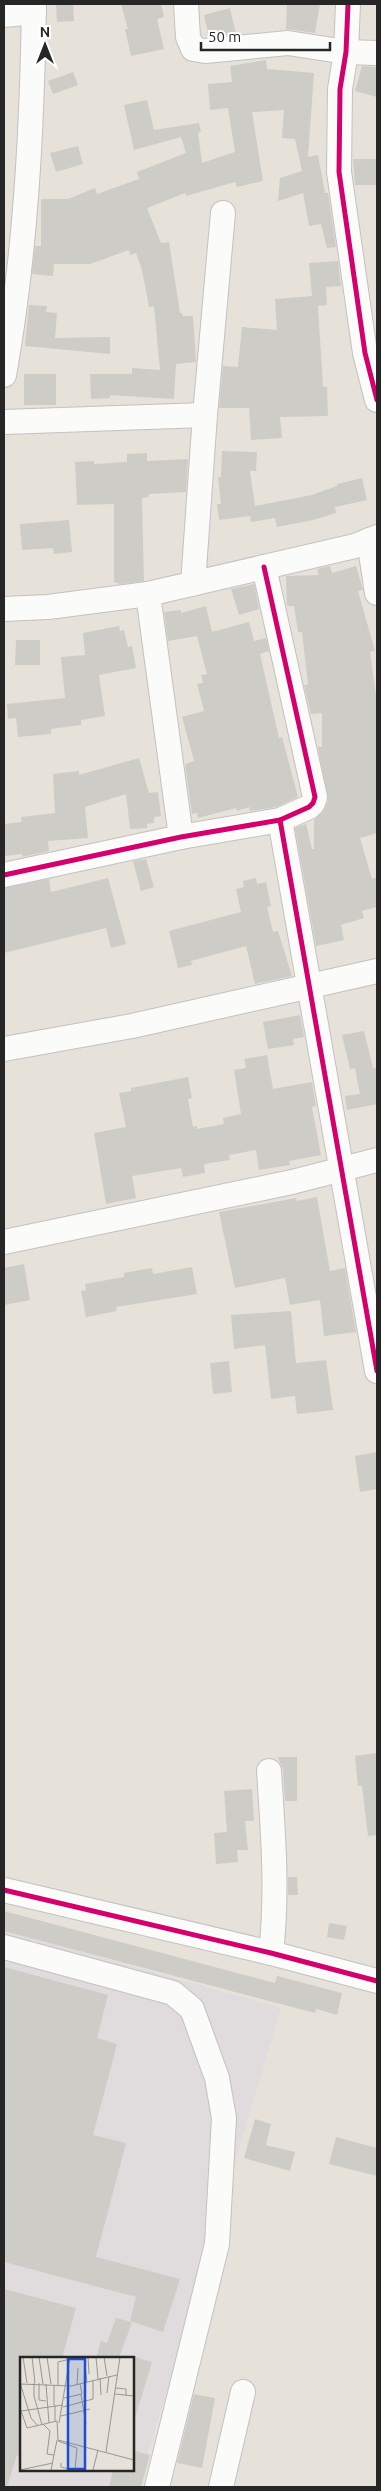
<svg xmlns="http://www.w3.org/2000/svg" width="381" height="2491" font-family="Ubuntu,sans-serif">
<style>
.industrial{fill:#e0dcde;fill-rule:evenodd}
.building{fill:#ceccc7}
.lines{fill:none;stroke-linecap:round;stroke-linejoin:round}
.minor-casing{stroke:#c3c1c1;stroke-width:26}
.minor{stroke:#fbfbf9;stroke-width:24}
.cycleway-casing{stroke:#fff;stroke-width:8}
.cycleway{stroke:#d6006c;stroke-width:5}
.inset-road{fill:none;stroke:#999792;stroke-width:1}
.view{fill:#1d4ed8;fill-opacity:0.15;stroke:#1d4ed8;stroke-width:2.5}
.inset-edge{fill:none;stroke:#262626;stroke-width:2.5}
</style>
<rect width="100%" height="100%" fill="#e6e2da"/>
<path class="industrial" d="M4,1930L281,2008L138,2487H4ZM21,2358H132V2470H21Z"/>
<g class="building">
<path d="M56,4H73L74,21L57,22Z"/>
<path d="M121,4H161L164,17L157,19L164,49L131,56L125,29H128Z"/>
<path d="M287,4H320L315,33L286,29Z"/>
<path d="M230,8L236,34L209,37L204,15Z"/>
<path d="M266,60L267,69L314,73L308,157L318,155L325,193H328L336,247L327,248L321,224L309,226L303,193L278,201L280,178L302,171L295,139L282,138L284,110L252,112L263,181L237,187L235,182L186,196L185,193L147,208L161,243L169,242L180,313H182L183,316H193L196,362L176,364L174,399L110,395V398L91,399L90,374H132V368L160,370L154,306L149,307L142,270L136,253L130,255L129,250L90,264H54L53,276L32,274L35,246H41V199H68L95,188L97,194L139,179L137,172L186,153L181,137L134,150L124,105L147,100L154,130L199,123L201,132L198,133L202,163L235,152L228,108L210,110L208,84L232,82L230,66Z"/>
<path d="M362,66L377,67V97L355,91Z"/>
<path d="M73,72L78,85L53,94L48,81Z"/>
<path d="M78,146L83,164L56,172L50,153Z"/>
<path d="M353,159H377V185H355Z"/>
<path d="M338,261L341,286L326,287L327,305L318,306L323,387H327L328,416L280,417L282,438L251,440L249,408H219L223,366L238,367L242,327L277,330L275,299L312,296L309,263Z"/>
<path d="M29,305L47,306L46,312L57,313L55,338L110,337V354L25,346Z"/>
<rect x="24" y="374" width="32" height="31"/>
<path d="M222,451L257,452L256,471H250L255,506L312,495L337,486V484L362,478L367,500L335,507L336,513L313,520L277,527L275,518L251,522L250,516L219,520L217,504H221L218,477H221Z"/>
<path d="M147,453V461L188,459L186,492L149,494V497L142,498L144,581L121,584L114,582V504L77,505L75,462L94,461V464L127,462V454Z"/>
<path d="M69,520L72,552L54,554L53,548L22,550L20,524Z"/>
<path d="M330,566L332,573L356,566L363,590L358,591L375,651L370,652L377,703V833L360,838L372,879L377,877V907L362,911L364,918L341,925L344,940L316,946L295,828L306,824L312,849H314V820L323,812L328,801L318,747H322V713L311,714L304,685H308L302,632H298L294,606H287L286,576L319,575L317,569Z"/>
<path d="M254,584L259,609L239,615L231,589Z"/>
<path d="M206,606L212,632L249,622L254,641L266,638L269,651L260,654L279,738L282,737L298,797L276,807L250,811L249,807L237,811L236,808L198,818L197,813L192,814L185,764L194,761L182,717L204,711L197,684L203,683L201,675L207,674L197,636L168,641L164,612L181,610V613Z"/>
<path d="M119,626L120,631L124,630L128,647L132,646L136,668L99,675L105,716L81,720V725L51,729V734L18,737L16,718L8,719L7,704L65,698L61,657L85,655L83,633Z"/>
<path d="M16,640H40V665H15Z"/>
<path d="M139,758L149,793L158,792L161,816L154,817V823L147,824V828L130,829L126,794L85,807L88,838L48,841L49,851L22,857V854L4,856V824L22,822L21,817L55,813L53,774L79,771V775Z"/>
<path d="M146,859L154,887L141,891L133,861Z"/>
<path d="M108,878L126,944L111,948L106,928L4,953V888L49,879L51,892Z"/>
<path d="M256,878L257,884L266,882L271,906L267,907L273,932L278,931L292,976L255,984L246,946L191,961L192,965L178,968L169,931L241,912L236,889L244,887L243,881Z"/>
<path d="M300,1015L304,1037L293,1039L294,1045L268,1049L263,1022Z"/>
<path d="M364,1031L373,1068H377V1104L347,1110L345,1096L360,1094L355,1068L350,1069L342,1035Z"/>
<path d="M267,1055L273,1089L312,1082L316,1106L312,1107L321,1155L289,1161L290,1165L259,1170L256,1150L229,1155L230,1160L204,1164L205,1173L183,1177L181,1168L132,1176L136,1198L106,1204L94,1133L126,1127L119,1093L131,1091V1088L188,1077L192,1098L188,1099L193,1127L197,1126V1129L224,1124L223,1118L241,1114L234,1070L246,1068L244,1059Z"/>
<path d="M317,1197L330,1271L345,1268L356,1332L324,1336L320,1300L290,1305L285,1278L235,1288L219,1212L296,1198L297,1201Z"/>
<path d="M24,1264L30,1300L4,1305V1268Z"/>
<path d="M192,1267L197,1294L116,1307L117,1311L86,1317L81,1291L86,1290L85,1284L124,1277V1273L152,1268L153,1274Z"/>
<path d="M291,1311L296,1363L326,1360L333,1410L297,1414L295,1396L271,1399L265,1345L234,1349L231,1315Z"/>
<path d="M229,1361L232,1392L213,1394L210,1363Z"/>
<path d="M377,1452V1489L360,1492L355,1456Z"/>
<path d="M377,1753V1835L368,1836L362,1786H358L355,1756Z"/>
<path d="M278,1757H297V1801H285L283,1770Z"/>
<path d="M252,1789L254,1821H245L248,1850H237L238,1862L216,1864L214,1833L227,1832L224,1791Z"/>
<path d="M288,1877H297L298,1895H288Z"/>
<path d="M4,1911L275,1983L277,1976L342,1993L337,2015L316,2009L315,2013L4,1931Z"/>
<path d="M329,1923L347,1926L344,1940L327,1937Z"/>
<path d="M4,1967L108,1995L97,2038L117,2044L93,2135L126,2143L96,2257L180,2279L163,2332L130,2321L136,2297L4,2262Z"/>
<path d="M255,2119L271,2124L266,2145L295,2152L290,2171L244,2158Z"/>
<path d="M336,2137L377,2148V2176L329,2164Z"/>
<path d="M4,2289L76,2308L62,2358H21V2457L17,2455L7,2487L4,2486Z"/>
<path d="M116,2318L132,2322L119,2358H96L101,2341L107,2343Z"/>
<path d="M132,2356L152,2362L136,2415L132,2414Z"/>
<path d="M194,2394L215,2398L202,2468L177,2463Z"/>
<path d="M132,2450L150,2455L141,2487H109L113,2470H132Z"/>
</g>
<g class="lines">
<defs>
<g id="minor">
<path d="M186,4L188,37L193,49L205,51L288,43L346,52L377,53"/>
<path d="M348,4L346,52L340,89L339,172L365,353L377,400"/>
<path d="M4,15L34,12"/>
<path d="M4,375C26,253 32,128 34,4"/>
<path d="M4,422L205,415"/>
<path d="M369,540L377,593"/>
<path d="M193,584L205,415L223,213"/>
<path d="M148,594L181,837"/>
<path d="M4,609L48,607L148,594L355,546L377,537"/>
<path d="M280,820L377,1371"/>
<path d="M4,875L181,837L280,820L309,807L313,803L315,797L264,567"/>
<path d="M4,1049L132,1026L377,971"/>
<path d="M4,1242L292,1182L377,1160"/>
<path d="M269,1771C273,1832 278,1892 271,1953"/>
<path d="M4,1890L271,1953L377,1981"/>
<path d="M4,1947L173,1993L192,2009L217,2078L224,2118L217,2244L157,2487"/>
<path d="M221,2487L243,2392"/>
</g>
</defs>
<use href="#minor" class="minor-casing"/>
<use href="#minor" class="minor"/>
<defs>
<g id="cycleway">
<path d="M348,4L346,52L340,89L339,172L365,353L377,400"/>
<path d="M280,820L377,1371"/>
<path d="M4,875L181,837L280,820L309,807L313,803L315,797L264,567"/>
<path d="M4,1890L271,1953L377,1981"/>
</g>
</defs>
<use href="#cycleway" class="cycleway-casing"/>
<use href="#cycleway" class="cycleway"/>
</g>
<g transform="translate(20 2357)">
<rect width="114" height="114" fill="#e6e2da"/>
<path class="inset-road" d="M3,0L7,26M12,0L15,26M19,0L23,27M27,0L31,27M64,0L67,25M68,0L69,17M76,0L78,22M84,0L87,19M80,21L81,38M0,26L11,61L18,69M14,26V39L22,68M19,26V43L26,44M0,27L51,29L97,18M26,27L29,66M38,28V5L50,2M57,28L58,11M96,31L106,32V39M87,36L89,19M95,37L114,39M61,38L66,67M44,41L62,37L60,27M34,48V28M43,50L73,42V23M0,51L7,71L37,64L38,83L114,103M1,54L43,48M41,59L70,52M35,64V48M39,66L50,0M23,67L30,74L27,97L34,98M38,84L57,91L55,113M86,95L100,0M41,106V110L54,113M0,113L33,106M31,113L37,83M73,113L78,93"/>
<path class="view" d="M48,2H65V112H48Z"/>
<rect width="114" height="114" class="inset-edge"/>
</g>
<rect width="381" height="2491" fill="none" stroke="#262626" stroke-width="10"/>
<g transform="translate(45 45)" stroke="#ffffff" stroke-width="4" paint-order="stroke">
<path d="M0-4L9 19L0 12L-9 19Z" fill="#262626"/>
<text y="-8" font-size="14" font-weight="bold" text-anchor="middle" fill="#262626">N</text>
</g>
<path d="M201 42v8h129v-8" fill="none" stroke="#262626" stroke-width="2.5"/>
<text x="208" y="42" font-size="15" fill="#262626" stroke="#ffffff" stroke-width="4" paint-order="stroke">50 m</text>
</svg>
